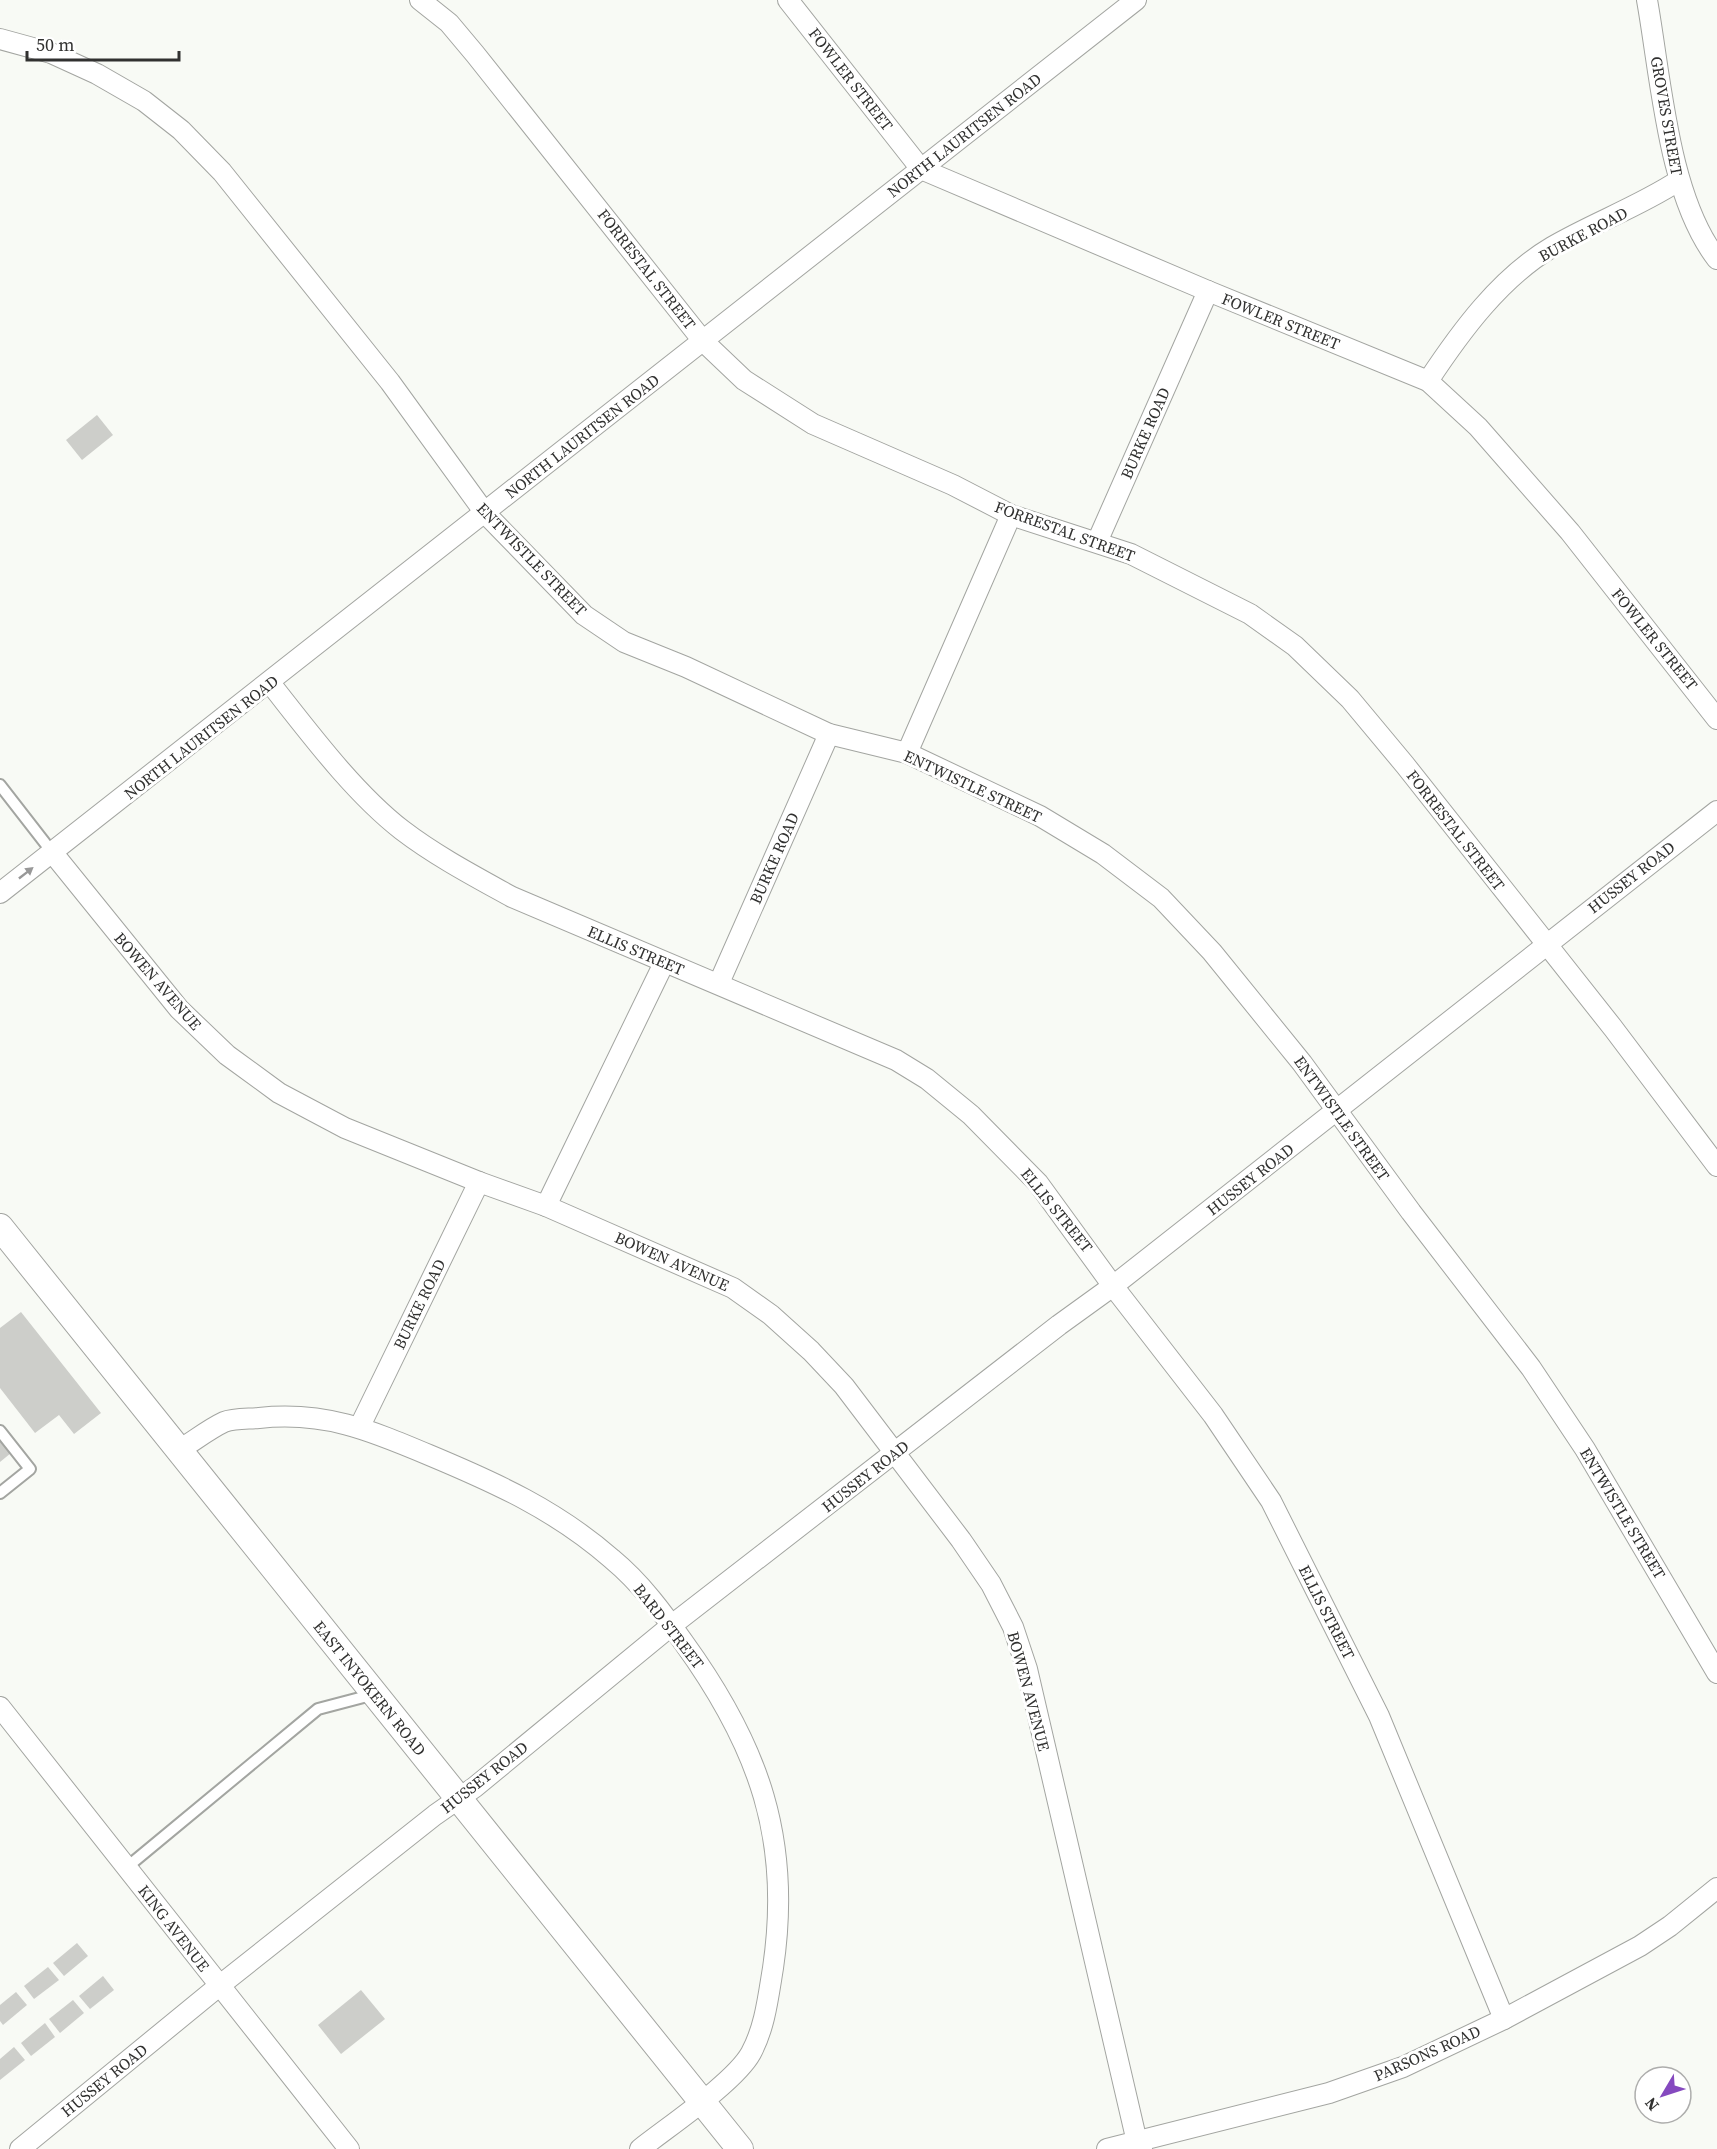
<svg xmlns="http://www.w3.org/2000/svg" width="1717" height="2149" font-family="'Source Serif 4',serif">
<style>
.building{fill:#cdceca}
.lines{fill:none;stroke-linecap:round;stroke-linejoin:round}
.service-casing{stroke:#a3a5a1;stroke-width:14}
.minor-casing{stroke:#a3a5a1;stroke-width:22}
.tertiary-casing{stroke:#a3a5a1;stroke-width:28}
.service{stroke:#fff;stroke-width:10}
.minor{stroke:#fff;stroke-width:20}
.tertiary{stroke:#fff;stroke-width:26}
.oneway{fill:#989898}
.labels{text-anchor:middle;stroke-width:6;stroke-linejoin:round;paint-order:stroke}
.street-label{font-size:16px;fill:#313130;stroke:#fff}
</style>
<rect width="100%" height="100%" fill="#f8faf5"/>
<g class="building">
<path d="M97,415L113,435L82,460L66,440Z"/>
<path d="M21,1312L101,1413L74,1434L59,1415L35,1433L0,1388V1328Z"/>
<path d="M0,1440L11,1453L0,1462Z"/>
<path d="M77,1943L88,1956L64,1976L53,1963Z"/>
<path d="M48,1967L59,1980L34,1999L24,1986Z"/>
<path d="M103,1976L114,1990L90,2009L79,1996Z"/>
<path d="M361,1990L385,2019L341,2054L318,2025Z"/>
<path d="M16,1992L27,2005L3,2025L0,2021V2005Z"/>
<path d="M73,2000L84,2013L60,2033L49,2019Z"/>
<path d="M45,2023L55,2037L31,2056L21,2043Z"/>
<path d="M14,2047L25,2060L0,2080V2059Z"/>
</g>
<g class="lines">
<defs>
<g id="service">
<path d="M0,785L52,852"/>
<path d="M0,1431L30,1469L0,1493"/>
<path d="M126,1868L318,1709L375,1694"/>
</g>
<g id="minor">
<path d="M420,0L449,23L475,54L703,341L744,380L813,424L953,485L1011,515L1131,554L1250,614L1295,646L1350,699L1405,765L1613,1028L1717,1166"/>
<path d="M788,0L921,169L1208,291L1428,381L1478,427L1570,532L1717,719"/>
<path d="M1647,0C1661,78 1668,196 1717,259"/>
<path d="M0,39L51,53L97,74L144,101L181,130L222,172L390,382L485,513L584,615L624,642L686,667L829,734L907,753L1040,816L1103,854L1161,898L1212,952L1302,1063L1411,1212L1531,1368L1585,1449L1717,1673"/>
<path d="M1428,381C1461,331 1500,278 1552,247C1593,223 1638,207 1678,181"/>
<path d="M1097,542L1208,291"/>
<path d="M270,683C308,731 353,792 402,830C436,856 474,876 512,897L896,1060L927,1079L971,1115L1038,1183L1113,1286L1213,1415L1271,1501L1379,1716L1504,2019"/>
<path d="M907,753L1011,515"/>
<path d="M52,852L179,1009L227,1055L279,1093L345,1128L479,1182L546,1206L733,1288L771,1315L811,1351L844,1386L961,1540L991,1584L1013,1627L1027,1669L1137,2142L1142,2149"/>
<path d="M0,893L1136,0"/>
<path d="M719,983L829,734"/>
<path d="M546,1206L664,963"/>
<path d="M360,1426L479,1182"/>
<path d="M179,1450C194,1441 209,1429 224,1422C234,1418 248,1419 259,1418C324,1411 370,1430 429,1455C496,1483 556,1510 612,1559C641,1583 663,1613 684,1643C759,1747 792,1840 773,1968C768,1998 765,2027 751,2053C735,2082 669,2126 640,2149"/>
<path d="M0,1707L349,2149"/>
<path d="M20,2149L219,1986L435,1815L475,1787L672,1625L1059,1325L1113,1286L1717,811"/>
<path d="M1107,2149L1329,2093L1403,2067L1504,2019L1640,1946L1670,1926L1717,1888"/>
</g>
<path id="tertiary" d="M0,1227L740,2149"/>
</defs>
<use href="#service" class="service-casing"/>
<use href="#minor" class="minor-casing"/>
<use href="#tertiary" class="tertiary-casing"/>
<use href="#service" class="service"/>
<use href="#minor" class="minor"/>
<use href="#tertiary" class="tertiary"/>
</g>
<defs><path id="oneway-solid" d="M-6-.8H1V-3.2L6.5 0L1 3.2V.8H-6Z" transform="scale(1.5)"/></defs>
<use class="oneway" href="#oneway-solid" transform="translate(26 873) rotate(-38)"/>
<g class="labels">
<g class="street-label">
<text transform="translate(851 79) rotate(52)" y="6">FOWLER STREET</text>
<text transform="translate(1667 116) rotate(80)" y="6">GROVES STREET</text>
<text transform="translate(964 135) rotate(-38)" y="6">NORTH LAURITSEN ROAD</text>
<text transform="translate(1583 234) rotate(-28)" y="6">BURKE ROAD</text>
<text transform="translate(647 269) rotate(52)" y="6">FORRESTAL STREET</text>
<text transform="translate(1281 321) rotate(22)" y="6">FOWLER STREET</text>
<text transform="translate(1145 433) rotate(-66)" y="6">BURKE ROAD</text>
<text transform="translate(582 436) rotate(-38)" y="6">NORTH LAURITSEN ROAD</text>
<text transform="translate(1065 531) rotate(20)" y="6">FORRESTAL STREET</text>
<text transform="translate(532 559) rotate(46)" y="6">ENTWISTLE STREET</text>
<text transform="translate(1655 639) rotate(51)" y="6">FOWLER STREET</text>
<text transform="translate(201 737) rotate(-38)" y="6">NORTH LAURITSEN ROAD</text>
<text transform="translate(973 786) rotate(25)" y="6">ENTWISTLE STREET</text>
<text transform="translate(1456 830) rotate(52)" y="6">FORRESTAL STREET</text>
<text transform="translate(774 858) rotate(-66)" y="6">BURKE ROAD</text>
<text transform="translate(1631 877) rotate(-38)" y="6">HUSSEY ROAD</text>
<text transform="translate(636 950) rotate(23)" y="6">ELLIS STREET</text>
<text transform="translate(158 981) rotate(49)" y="6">BOWEN AVENUE</text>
<text transform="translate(1342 1118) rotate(54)" y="6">ENTWISTLE STREET</text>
<text transform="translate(1250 1179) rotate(-38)" y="6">HUSSEY ROAD</text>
<text transform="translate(1057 1210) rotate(51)" y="6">ELLIS STREET</text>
<text transform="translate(672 1261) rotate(24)" y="6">BOWEN AVENUE</text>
<text transform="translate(419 1304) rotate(-64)" y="6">BURKE ROAD</text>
<text transform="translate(865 1476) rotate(-38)" y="6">HUSSEY ROAD</text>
<text transform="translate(1623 1513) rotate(59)" y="6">ENTWISTLE STREET</text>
<text transform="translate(1327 1612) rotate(63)" y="6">ELLIS STREET</text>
<text transform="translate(669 1626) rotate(52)" y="6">BARD STREET</text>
<text transform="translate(370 1688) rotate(51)" y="6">EAST INYOKERN ROAD</text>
<text transform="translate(1029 1691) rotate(75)" y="6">BOWEN AVENUE</text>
<text transform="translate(484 1777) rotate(-38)" y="6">HUSSEY ROAD</text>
<text transform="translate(174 1928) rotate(52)" y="6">KING AVENUE</text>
<text transform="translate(1427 2053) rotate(-24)" y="6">PARSONS ROAD</text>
<text transform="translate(104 2080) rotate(-39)" y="6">HUSSEY ROAD</text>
</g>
</g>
<g transform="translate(1663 2095) rotate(231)"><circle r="28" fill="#ffffff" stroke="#adadac" stroke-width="1.5"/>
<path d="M0-4.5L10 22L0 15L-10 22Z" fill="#8549bf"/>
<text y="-9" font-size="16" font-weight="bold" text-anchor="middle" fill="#313130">N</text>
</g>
<path d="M27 51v9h152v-9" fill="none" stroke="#313130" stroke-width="3"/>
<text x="36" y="51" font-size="18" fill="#313130" stroke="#ffffff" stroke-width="4.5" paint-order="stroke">50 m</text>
</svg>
